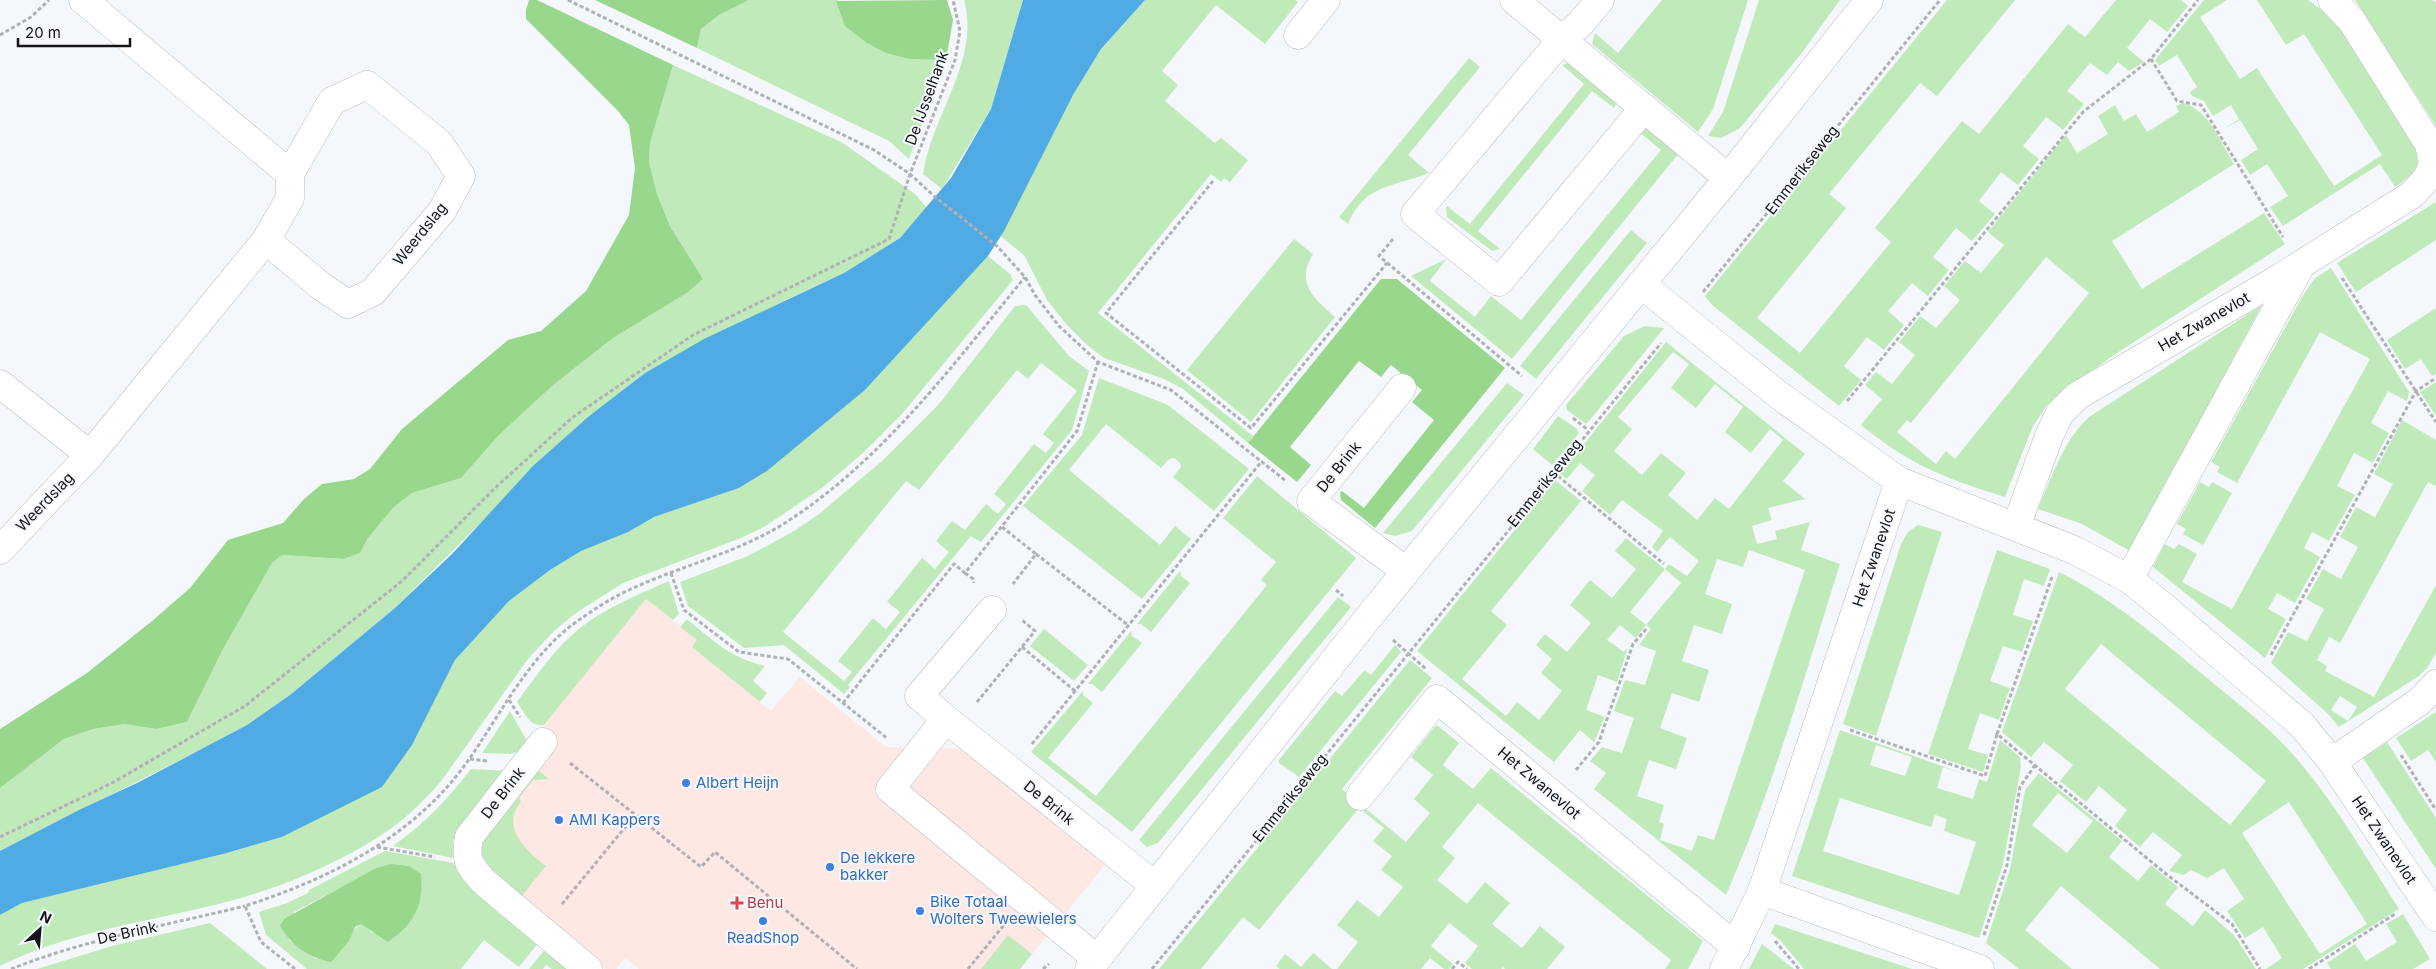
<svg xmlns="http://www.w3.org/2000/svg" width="2436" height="969" font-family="Inter,sans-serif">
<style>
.commercial{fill:#fde8e4}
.green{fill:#c1eaba;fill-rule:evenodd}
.forest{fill:#98d78c}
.water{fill:#50aae3}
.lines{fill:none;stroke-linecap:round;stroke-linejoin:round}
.minor-casing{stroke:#b9bcc1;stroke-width:29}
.path{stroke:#afb2b5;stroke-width:3;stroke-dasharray:4 2.5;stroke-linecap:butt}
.minor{stroke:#fff;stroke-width:28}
.shop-dot{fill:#3f7fe0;stroke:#f4f8fc;stroke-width:2}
.health-dot{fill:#e0444e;stroke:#f4f8fc;stroke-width:2}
.labels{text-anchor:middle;stroke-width:4;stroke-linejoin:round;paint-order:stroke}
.street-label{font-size:15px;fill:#131416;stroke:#f4f8fc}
.shop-label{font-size:15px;fill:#366cbe;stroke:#f4f8fc;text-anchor:start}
.health-label{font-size:15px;fill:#be3a42;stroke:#f4f8fc;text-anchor:start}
</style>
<rect width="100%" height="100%" fill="#f4f8fc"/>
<path class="commercial" d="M646,599L698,640L693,647L771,711L800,677L886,747L961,749L1105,865L1020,969H639L625,958L616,969H605L485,866L534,767L544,725Z"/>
<g class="green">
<path d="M749,0H837L910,59L946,60L909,159L889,141L697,48L701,29L719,15Z"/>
<path d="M964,0H1023L991,109L942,189L923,174C931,116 981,60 964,0Z"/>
<path d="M1145,0H1295L1298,2L1265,44L1216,5L1162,71L1178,85L1165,101L1215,143L1221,138L1248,160L1230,182L1224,178L1221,182L1211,174L1098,313L1253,436L1248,443L1183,389L1164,379L1104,358L1087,345L1067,325L1047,300L1024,255L1000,236L1073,95L1101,49Z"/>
<path d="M1662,0H1748L1713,109L1698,132L1592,44L1595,33L1618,53Z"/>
<path d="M1759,0H1840L1801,54L1740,128L1721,138L1708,136L1723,112Z"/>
<path d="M1947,0H2015L1937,96L1920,83L1829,194L1846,208L1757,318L1800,353L1891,242L1875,228L1962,121L1979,134L2068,24L2085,37L2116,0H2181L2188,6L2167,32L2150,19L2127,48L2144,62L2129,71L2118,62L2107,75L2090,63L2067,91L2084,104L2063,130L2046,117L2023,146L2039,159L2018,185L2001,172L1979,201L1995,214L1972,241L1956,228L1933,257L1949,270L1928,296L1912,283L1888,311L1904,325L1884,350L1867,337L1844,366L1861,380L1839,406L1712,305L1705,296Z"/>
<path d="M2204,0H2227L2200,17L2240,79L2257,68L2334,186L2382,155L2304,34L2286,45L2257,0H2308L2338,22L2419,151C2419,171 2410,177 2395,187L2380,164L2283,226L2270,207L2288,196L2267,164L2250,175L2241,160L2258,149L2240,120L2222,130L2239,119L2231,105L2213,116L2204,101L2192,96L2190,92L2197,87L2177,55L2159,66L2155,60Z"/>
<path d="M2355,0H2432L2436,2V126Z"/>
<path d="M1469,58L1480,67L1408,155L1429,173C1394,187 1364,184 1348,224L1339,217Z"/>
<path d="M1572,61L1617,102L1614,108L1592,91L1478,231L1500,249L1492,251L1447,217L1446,208L1447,206L1470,224L1584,84L1562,65Z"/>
<path d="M673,65L843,143L915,194L927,208L900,238L844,273L786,300L645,373L576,428L395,608L290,695L247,725L198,751L0,851V788L64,739L93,729L125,724L156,729L187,722L223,649L272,563L282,555L344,559L360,553L368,538L393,508L412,493L461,478L499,435L552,386L613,338L687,293L703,279L670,226L657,194L649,162L650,143Z"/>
<path d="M2183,103C2209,110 2221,143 2234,164L2112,241L2142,289L2264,213L2285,244L2114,355L2059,394L2047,405L2033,426L2005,497C1945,478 1911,466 1861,425L1882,399L1865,385L1876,372L1892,384L1915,355L1899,342L1920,316L1936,328L1960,300L1944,286L1965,261L1981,273L2004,245L1988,232L2066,135L2077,153L2108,134L2098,116L2115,105L2124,121L2136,114L2147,132L2179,112L2176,106ZM2046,257L2089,293L1955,459L1946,451L1936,464L1897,432L1907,420L1911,423Z"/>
<path d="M1642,129L1650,130L1679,153L1512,359L1411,276L1446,259L1430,281L1475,317L1491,296L1521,320L1661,150L1638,131Z"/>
<path d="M2436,202V240L2356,292L2337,263Z"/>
<path d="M1631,230L1647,243L1536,379L1520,366Z"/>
<path d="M1294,239L1313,254C1295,283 1314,298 1335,317L1251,422L1187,370Z"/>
<path d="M988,256L1010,274L1013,280L902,414L863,453L822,488L764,527L741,538L623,583L576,613L554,631L528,659L442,780C430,794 417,808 402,820C366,850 296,882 251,895C168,920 78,927 0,966V915L22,903L223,854L282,837L310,823L412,745L455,660L509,601L550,570L581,551L654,517L739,488L767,471L865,390Z"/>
<path d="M2331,268L2409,392L2407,401L2388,391L2371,423L2389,433L2373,463L2354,453L2337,486L2355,495L2329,541L2312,532L2304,548L2320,557L2295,603L2277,593L2268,609L2286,619L2265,658L2153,567L2165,544L2174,549L2179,544L2197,554L2182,582L2232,609L2370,359L2320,332L2237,483L2217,472L2220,467L2211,462L2302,297L2315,278Z"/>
<path d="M1023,305L1027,306L1069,356L1089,371L1072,430L981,542L971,536L848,685L850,687L844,694L784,645L744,648L688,606L680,582L748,556L794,531L819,514L882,461L939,404L1015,306ZM1041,363L1077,391L1043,434L1054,443L1046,453L1034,444L994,494L1006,504L998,514L986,504L965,530L952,521L936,541L949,552L935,569L922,558L887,602L900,612L886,629L873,618L838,661L852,672L844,681L783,632L906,481L919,490L1017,370L1028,379Z"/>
<path d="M2262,305L2130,551L2082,524L2038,509C2052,477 2063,441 2089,417Z"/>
<path d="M2436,308V374L2432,376L2421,359L2405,369L2387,340Z"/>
<path d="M1645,326L1664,328L1590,420L1586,424L1567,410L1566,405L1624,336Z"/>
<path d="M1666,342L1805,454L1783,481L1805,499L1768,508L1772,520L1752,526L1757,544L1777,539L1775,531L1810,522L1801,550L1840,564C1805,675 1773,788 1726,895L1594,789L1606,773L1590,761L1602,747L1622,753L1634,718L1614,711L1625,680L1645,685L1656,651L1639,645L1651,629L1646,625L1636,638L1620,625L1607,640L1624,652L1628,647L1617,682L1598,675L1586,710L1605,717L1594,742L1580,730L1554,762L1417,651L1555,480L1581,501L1491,611L1507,625L1462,679L1506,716L1517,702L1539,720L1562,691L1541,673L1552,659L1536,645L1545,634L1567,652L1591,623L1570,605L1590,580L1612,598L1636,569L1615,551L1626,538L1665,569L1669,564L1687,576L1699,561L1670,537L1657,552L1652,547L1663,531L1622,500L1610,515L1582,491L1595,475L1580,463L1567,479L1560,474ZM1673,352L1689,364L1671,388L1696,408L1715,384L1743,407L1725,432L1751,453L1770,429L1783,440L1729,509L1715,498L1697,520L1668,495L1686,473L1661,453L1642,475L1614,451L1632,429L1618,417ZM1749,550L1805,570L1714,840L1698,835L1692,851L1660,840L1664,824L1659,822L1664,805L1637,796L1649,760L1676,769L1687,738L1660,728L1672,693L1699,702L1709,670L1682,661L1694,625L1722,634L1732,604L1705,594L1717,559L1743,567ZM1665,569L1681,583L1646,625L1630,612Z"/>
<path d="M1099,378L1168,405L1249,469L1214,511L1173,477L1181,467L1180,463L1174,458L1169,459L1161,468L1106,424L1069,470L1160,545L1175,526L1191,539L1142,599L1023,506L1082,435Z"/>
<path d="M2436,382V416L2420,392Z"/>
<path d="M1507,383L1524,395L1412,531L1395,536L1383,533Z"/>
<path d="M1558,416L1576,428L1579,433L1552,465L1533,449Z"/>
<path d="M2402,420L2436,440V486L2428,482L2340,643L2329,637L2317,660L2327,666L2325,671L2374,697L2436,585V653L2427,668L2419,676L2339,727L2327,713L2271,663L2288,632L2307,641L2324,609L2306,599L2323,569L2341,579L2358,547L2340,537L2356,507L2375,517L2393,484L2374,474ZM2340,696L2357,707L2348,721L2331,710Z"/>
<path d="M1257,476L1356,558L1132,832L1031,752L1083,691V695L1093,703L1048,758L1096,796L1267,585L1261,580L1276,562L1223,518Z"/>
<path d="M2200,482L2209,487L2212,482L2232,493L2203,545L2183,534L2186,529L2177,524Z"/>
<path d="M1918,525L1942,532L1876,736L1843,724L1901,544L1908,532Z"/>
<path d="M1997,550L2050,569L2044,586L2024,579L2013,615L2033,621L2022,652L2003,646L1990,681L2010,688L1999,720L1980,713L1968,749L1988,755L1983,772L1928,754Z"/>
<path d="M1180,571L1181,576L1190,583L1151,632L1141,624H1137Z"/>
<path d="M2059,572C2117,601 2168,646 2218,687C2242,707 2268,727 2289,750C2332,797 2365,856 2399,909L2303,969H2266L2282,958L2263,927L2245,938L2227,911L2244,899L2224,868L2207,878L2191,870L2184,875L2169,871L2182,855L2153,832L2140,847L2115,826L2127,810L2099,786L2086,802L2060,781L2073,765L2044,742L2031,757L2002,732ZM2101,644L2266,781L2230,825L2065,689ZM2289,802L2367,924L2320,954L2242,833Z"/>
<path d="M669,581L679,614L673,620L646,599L544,725C529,727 525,713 517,702C534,679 550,655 571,636C599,610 635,596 669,581Z"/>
<path d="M1338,597L1351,607L1158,843L1147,847L1139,840Z"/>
<path d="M687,619C715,642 729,657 765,666L753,681L767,693L760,702L692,647L697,640L680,627Z"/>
<path d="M1044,629L1088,665L1074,681L1030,646Z"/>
<path d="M1131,631L1132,636L1142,643L1102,692L1092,684H1088Z"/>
<path d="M1395,645L1401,652L1299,777L1279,763L1278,761L1335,691L1342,696L1363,672L1365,671L1371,675Z"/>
<path d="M1410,660L1432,678L1342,789L1406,842L1430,813L1414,799L1433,775L1411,757L1435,726H1438L1459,743L1443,765L1473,789L1491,768L1703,941L1688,969H1665L1671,960L1478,803L1442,847L1455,858L1437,880L1467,904L1485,882L1510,903L1492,924L1522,948L1540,926L1565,947L1547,969H1505L1503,967L1501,969H1472L1465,963L1478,946L1449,923L1431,946L1453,964L1449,969H1444L1430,958L1421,969H1337L1358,942L1337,925L1357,900L1379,917L1403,887L1381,870L1392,856L1373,841L1384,828L1359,808L1259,930L1243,917L1201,969H1159Z"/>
<path d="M510,711L527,741L521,751L510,754L482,753Z"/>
<path d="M2436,712V762L2428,750L2411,761L2396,738Z"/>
<path d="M1840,730L1987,782L2000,740L2020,757L2021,767L2003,864L1979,938L1792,876ZM1876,745L1912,757L1905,776L1870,765ZM1943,767L1979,779L1973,799L1937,788ZM1840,798L1931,827L1935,815L1947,819L1944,831L1976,842L1959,895L1823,851Z"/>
<path d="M2387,742L2436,818V869L2363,758Z"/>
<path d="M534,767L549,779L533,780L519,798L521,802C500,828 527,851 546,866L520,898C502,884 479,868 481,842Z"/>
<path d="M471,769L508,771L458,832L453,841V858L393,846C424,824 448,799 471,769Z"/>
<path d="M2039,773L2122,841L2109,857L2138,881L2151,865L2178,887L2165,904L2193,926L2205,910L2234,935L2256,969H2160L2061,886L2025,930L2072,969H2019L1986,943L2010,869L2025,790ZM2058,793L2093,821L2067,853L2032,825Z"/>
<path d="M385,851L454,863L459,873L540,941L519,967L484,940L461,969H307L266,935L259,912L287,903L308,893L309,890ZM352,882L373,934L364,924H361L317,959L289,940L294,912Z"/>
<path d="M2403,914L2430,959L2413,969H2331L2327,963L2355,944L2366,961L2397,942L2386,924Z"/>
<path d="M210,923L267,969H37L112,946Z"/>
<path d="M1775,924L1912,969H1804L1781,941L1771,933Z"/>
<path d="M1008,935L1032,954L1020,969H981Z"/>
<path d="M1762,944L1794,969H1749Z"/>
<path d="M547,947L574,969H552L546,965L543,969H529Z"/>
<path d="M1313,953L1332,969H1280L1276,966L1285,954L1301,967Z"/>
</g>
<g class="forest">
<path d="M529,0H537L673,65L650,143L649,162L657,194L670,226L703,279L687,293L613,338L552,386L499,435L461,478L412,493L393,508L368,538L360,553L344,559L282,555L272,563L223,649L187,722L156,729L125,724L93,729L64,739L0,788V729L87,673L152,621L190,588L228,540L283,523L304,499L322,484L354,479L370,469L402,429L508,340L541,331L586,291L629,215L635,168L629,125L618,111L526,19V10Z"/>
<path d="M595,0H749L719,15L701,29L697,48Z"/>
<path d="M947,0L953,20L946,60L910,59L886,53L867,43L845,26L836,1Z"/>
<path d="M1381,279H1397L1505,368L1375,528L1341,500L1340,493L1342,491L1364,508L1434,420L1412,402L1422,390L1391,365L1381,377L1359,361L1290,447L1311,465L1297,482L1248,443Z"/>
<path d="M391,864L409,866L421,874C424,905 414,924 388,942L361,924L355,927L349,941L331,962C309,958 291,945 280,926L284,919L376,868Z"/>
</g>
<path class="water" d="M1023,0H1145L1101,49L1073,95L1004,231L988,256L865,390L767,471L739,488L654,517L628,532L581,551L550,570L509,601L455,660L412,745L382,787L282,837L223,854L22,903L0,915V851L79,810L139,782L247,725L290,695L395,608L454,552L533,466L588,417L645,373L704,339L844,273L900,238L951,178L991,109Z"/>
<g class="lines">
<defs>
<g id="minor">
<path d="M1514,0L1728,178"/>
<path d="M1600,0L1580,24L1562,39L1415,214L1499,282L1644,108"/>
<path d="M1298,35L1326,0"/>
<path d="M266,240L322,287L348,304L373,292L442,211L461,176L439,143L367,85L332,101L290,174"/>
<path d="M1641,284L1780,396L1899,481L2074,550L2129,579L2153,598L2302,725L2332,762L2436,917"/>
<path d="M0,384L90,455"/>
<path d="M1402,388L1311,501L1406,571"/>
<path d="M2016,527L2049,436L2060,413L2077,396L2273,282L2413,194L2428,177L2433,163L2429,144L2352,21L2332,0"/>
<path d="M0,550L90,455L266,240L290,198V174L83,0"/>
<path d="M2129,579L2300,267"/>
<path d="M946,719L919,696L992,610"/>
<path d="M543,742L469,837C465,860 468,864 483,881L588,969"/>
<path d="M2332,762L2420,701L2436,684"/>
<path d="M1360,796L1437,699L1736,947"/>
<path d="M1762,891L1980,969"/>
<path d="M1097,959L890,789L946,719L1154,885"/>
<path d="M1089,969L1368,618L1728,178L1869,0"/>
<path d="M1724,969L1762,891L1899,481"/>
</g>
</defs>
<use href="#minor" class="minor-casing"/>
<g class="path">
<path d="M568,0L874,150L910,174L934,196L997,246L1025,277L1035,295L1059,326L1098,362L1171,390L1286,481"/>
<path d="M0,35L31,17L49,0"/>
<path d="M2151,59L2177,101L2201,105L2283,237"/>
<path d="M1213,181L1106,313L1251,428L1387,263"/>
<path d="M1393,239L1379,256L1522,376"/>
<path d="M2342,278L2436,422"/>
<path d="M1703,292L1940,0"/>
<path d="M1847,401L2083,112L2151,59L2198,0"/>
<path d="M1573,418L1588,430"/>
<path d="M1553,472L1664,564"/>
<path d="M1002,527L1036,554L1013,584"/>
<path d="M1036,554L1128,625"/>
<path d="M671,573L684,610L739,652L788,659L888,739"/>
<path d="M965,573L973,579L974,583"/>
<path d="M2052,577L1997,734L2166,874L2232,924L2260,969"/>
<path d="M1336,590L1343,596"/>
<path d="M1393,640L1426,669"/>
<path d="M1022,647L1075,691"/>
<path d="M2271,655L2416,391L2436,378"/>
<path d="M509,700L520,717"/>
<path d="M977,702L1035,631L1022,620"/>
<path d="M843,703L954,564L965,573L1077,431L1098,362"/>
<path d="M1850,730L1985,776L1997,734"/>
<path d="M1032,744L1262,461"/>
<path d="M2401,755L2436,810"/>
<path d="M470,759L487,761"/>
<path d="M570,763L701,867L715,852L857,969"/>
<path d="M1576,770L1599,742L1633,644L1647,628"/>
<path d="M0,837L112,783L245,706L402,581L494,489L573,417L693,335L889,239L910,174L955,60L960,31L953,0"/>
<path d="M377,847L435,857"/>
<path d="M562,904L636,814"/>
<path d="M1984,935L2007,865L2020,787L2035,765"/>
<path d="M1775,941L1799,969"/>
<path d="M11,969C87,939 167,925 245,906"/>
<path d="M295,969L261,942L245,906C334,877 419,834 472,755C502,711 529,658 572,625C590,612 609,599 629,590C680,566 737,553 785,523C882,461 953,365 1025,277"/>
<path d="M968,969L1004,925"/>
<path d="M1043,969L1049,964"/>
<path d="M1152,969L1661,343"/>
<path d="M1452,969L1458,962L1467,969"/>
<path d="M2309,969L2395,914"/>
</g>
<use href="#minor" class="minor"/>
</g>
<g class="shop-dot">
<circle cx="686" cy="783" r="5"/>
<circle cx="559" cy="820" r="5"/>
<circle cx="830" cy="867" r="5"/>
<circle cx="920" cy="911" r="5"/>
<circle cx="763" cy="921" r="5"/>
</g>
<path class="health-dot" d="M734.5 895.5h5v5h5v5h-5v5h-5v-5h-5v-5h5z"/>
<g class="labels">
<g class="street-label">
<text transform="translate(927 98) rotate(-70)" y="5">De IJsselhank</text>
<text transform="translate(1802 170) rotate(-52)" y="5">Emmerikseweg</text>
<text transform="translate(420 234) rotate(-51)" y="5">Weerdslag</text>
<text transform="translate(2204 322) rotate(-30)" y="5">Het Zwanevlot</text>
<text transform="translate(1339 467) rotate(-51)" y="5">De Brink</text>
<text transform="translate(1545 483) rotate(-51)" y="5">Emmerikseweg</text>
<text transform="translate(45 502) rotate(-46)" y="5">Weerdslag</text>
<text transform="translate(1874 558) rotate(-71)" y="5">Het Zwanevlot</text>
<text transform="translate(1539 783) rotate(40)" y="5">Het Zwanevlot</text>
<text transform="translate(503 793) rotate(-52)" y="5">De Brink</text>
<text transform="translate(1290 798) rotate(-51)" y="5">Emmerikseweg</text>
<text transform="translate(1049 803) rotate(39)" y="5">De Brink</text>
<text transform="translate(2384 840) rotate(56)" y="5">Het Zwanevlot</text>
<text transform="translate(127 933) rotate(-12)" y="5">De Brink</text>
</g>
<g class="shop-label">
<text x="696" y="788">Albert Heijn</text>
<text x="569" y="825">AMI Kappers</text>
<text x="840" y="863">De lekkere<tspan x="840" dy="17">bakker</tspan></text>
<text x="930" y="907">Bike Totaal<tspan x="930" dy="17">Wolters Tweewielers</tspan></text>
<text x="763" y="943" text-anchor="middle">ReadShop</text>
</g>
<g class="health-label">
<text x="747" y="908">Benu</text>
</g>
</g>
<g transform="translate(40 929) rotate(26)" stroke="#f4f8fc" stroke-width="4" paint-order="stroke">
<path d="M0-4L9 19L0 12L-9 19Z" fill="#131416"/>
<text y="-8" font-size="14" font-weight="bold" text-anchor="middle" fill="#131416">N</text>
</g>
<path d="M18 38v8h112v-8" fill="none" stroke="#131416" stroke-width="2.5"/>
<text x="25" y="38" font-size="15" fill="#131416" stroke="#f4f8fc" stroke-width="4" paint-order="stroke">20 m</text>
</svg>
